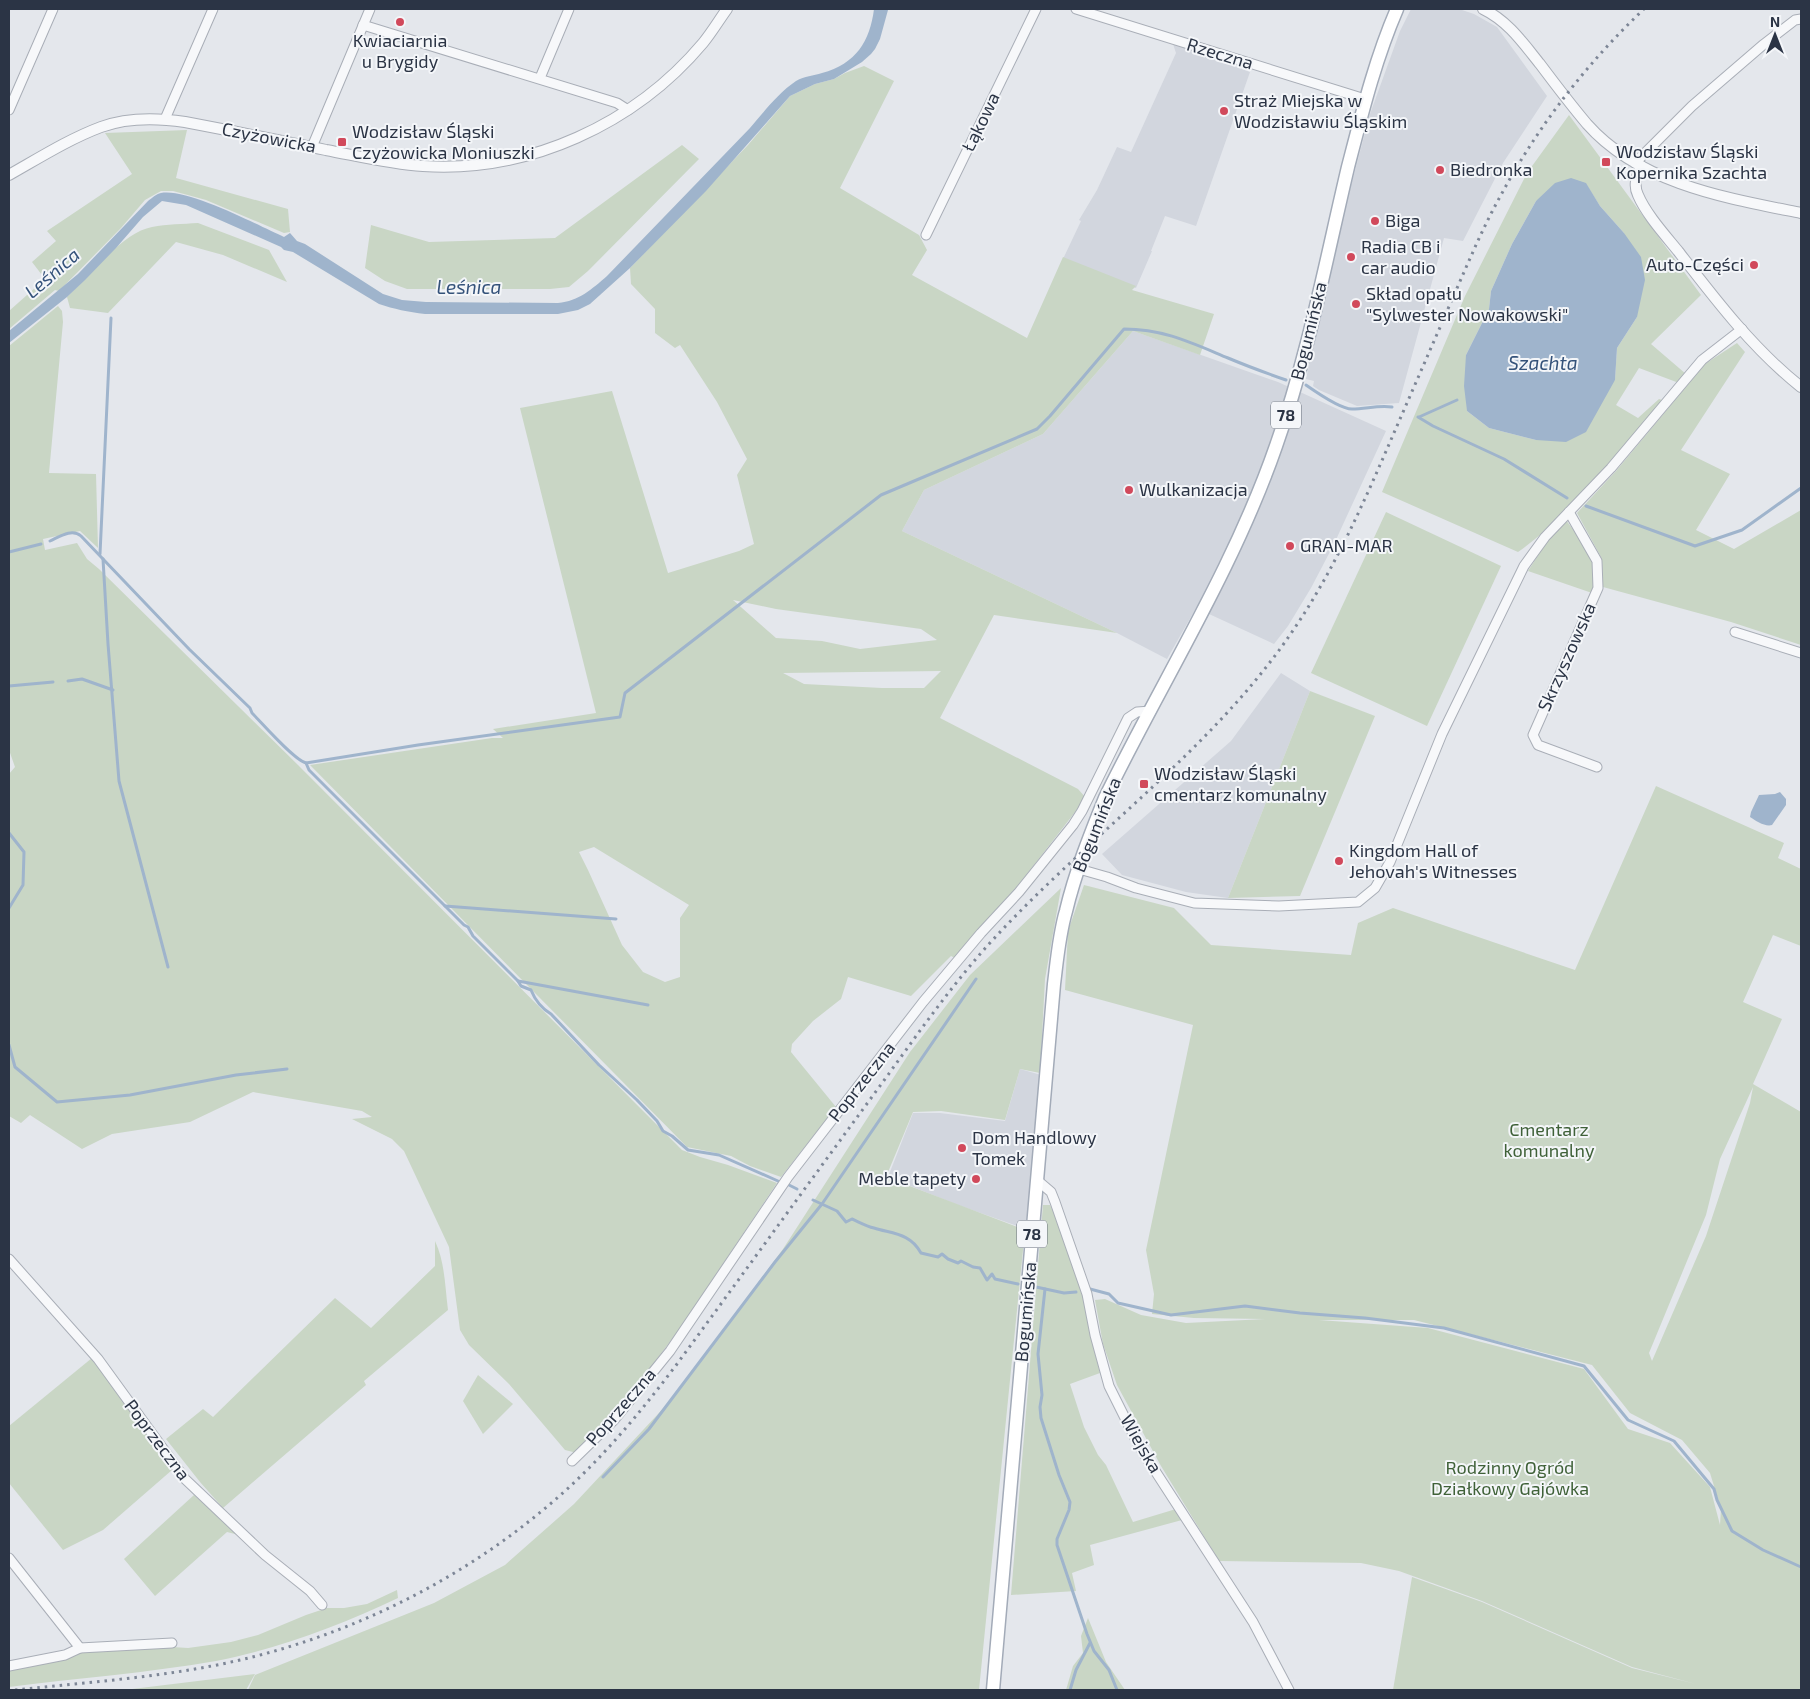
<svg xmlns="http://www.w3.org/2000/svg" width="1810" height="1699" font-family="'Exo 2',sans-serif">
<style>
.built{fill:#d2d6de}
.green{fill:#c9d6c5;fill-rule:evenodd}
.water{fill:#9fb4cc}
.lines{fill:none;stroke-linecap:round;stroke-linejoin:round}
.stream{stroke:#9fb4cc;stroke-width:3}
.minor-casing{stroke:#a9aeb7;stroke-width:11}
.tertiary-casing{stroke:#a9aeb7;stroke-width:12}
.primary-casing{stroke:#a3abb8;stroke-width:15}
.minor{stroke:#f7f8fa;stroke-width:9}
.tertiary{stroke:#f7f8fa;stroke-width:10}
.primary{stroke:#fff;stroke-width:12}
.rail{stroke:#7d8696;stroke-width:3;stroke-dasharray:2.5 5;stroke-linecap:butt}
.poi-dot{fill:#d1495b;stroke:#f4f6f9;stroke-width:2}
.labels{text-anchor:middle;stroke-width:4;stroke-linejoin:round;paint-order:stroke}
.shield{fill:#f4f6f9;stroke:#676e7b;stroke-width:1}
.shield-label{font-size:16px;font-weight:bold;fill:#2b3445}
.poi-label{font-size:18px;fill:#2b3445;stroke:#f4f6f9;text-anchor:start}
.street-label{font-size:18px;fill:#2b3445;stroke:#f4f6f9}
.park-label{font-size:18px;fill:#3f6138;stroke:#f4f6f9}
.water-label{font-size:19px;font-style:italic;fill:#34527a;stroke:#f4f6f9}
</style>
<rect width="100%" height="100%" fill="#e4e7ec"/>
<g class="built">
<path d="M1411,9H1459L1474,14L1497,27L1547,96L1503,163L1463,241L1444,238L1399,403L1357,406L1319,390L1313,386L1314,381L1306,379L1339,231L1370,114L1400,31Z"/>
<path d="M1173,44L1250,72L1196,226L1165,216L1151,251H1152L1136,288L1063,259L1081,221L1079,220L1097,190L1117,147L1131,152L1176,53Z"/>
<path d="M1133,331L1278,382L1386,431L1334,544L1311,588L1288,626L1274,644L1196,608L1167,659L1117,633L902,531L924,490L1043,434Z"/>
<path d="M1281,673L1310,691L1228,898L1186,892L1122,875L1102,854L1231,741Z"/>
<path d="M1020,1069L1041,1075L1026,1229L958,1205L888,1177L913,1113H940L1005,1121Z"/>
</g>
<g class="green">
<path d="M864,66L894,81L840,188L919,235L927,250L912,275L1027,338L1063,257L1136,286L1132,290L1214,314L1200,355L1133,331L1043,434L924,490L902,531L1117,633L994,615L940,718L1078,789L1086,798L1020,883L955,958L951,956L911,996L848,977L841,999L813,1021L792,1044L791,1052L836,1107L781,1177L750,1166L731,1156L687,1147L310,765L492,738H503L493,729L596,713L520,408L612,391L668,573L739,551L754,544L737,475L747,459L717,402L680,345L675,348L655,333V309L631,284L630,268L748,145L790,96L815,84L834,79L845,73ZM733,600L776,609L921,629L937,640L860,649L822,641L776,638ZM941,671L924,688H882L804,684L783,673ZM594,847L689,905L680,918V977L665,982L643,972L622,945L588,870L579,852Z"/>
<path d="M1569,115L1701,295L1651,344L1686,374L1679,383L1639,368L1616,405L1638,418L1659,399L1665,401C1621,452 1573,513 1518,552L1382,492L1465,296L1527,173ZM1586,184L1600,206L1624,233L1637,317L1617,348L1615,380L1536,440L1489,428L1467,411L1466,355L1489,309L1491,291L1512,244L1536,201Z"/>
<path d="M187,130L176,178L288,209L290,232L284,233L206,200L173,191H161L145,200L121,228L59,291L55,290L9,329V311L45,279L32,262L56,241L47,231L132,174L105,133Z"/>
<path d="M682,145L699,159L588,271L569,287L550,289H407L385,281L365,268L371,225L429,242L555,238Z"/>
<path d="M198,223L269,250L287,282L223,255L176,242L108,313L70,308L67,297C89,276 123,232 152,227C167,224 183,224 198,223Z"/>
<path d="M58,306L62,311L63,322L49,473L96,474L98,548L80,531L43,539L45,550L77,543L87,559L99,569L298,765L682,1150L700,1157L728,1165L777,1183L678,1331L621,1407L577,1453L565,1450L509,1384L469,1345L460,1330L449,1247L404,1151L392,1139L352,1119L372,1117L362,1111L253,1092L190,1122L112,1134L82,1149L30,1115L21,1123L9,1116V774L15,767L9,750V346Z"/>
<path d="M1737,343L1745,352L1681,450L1730,474L1696,530L1734,549L1801,510V645L1731,622L1603,587L1602,559L1577,513L1616,471L1705,364Z"/>
<path d="M1386,512L1501,566L1427,726L1311,673Z"/>
<path d="M1566,520C1581,541 1604,565 1592,593L1528,571L1548,540Z"/>
<path d="M1310,691L1375,716L1300,896L1228,898Z"/>
<path d="M1656,786L1784,843L1778,858L1801,869V946L1773,935L1743,1002L1782,1019L1753,1084L1801,1112V1690H1393L1412,1577L1482,1602L1632,1668L1696,1684L1632,1667L1482,1601L1399,1571L1361,1563L1219,1561L1161,1466L1117,1385L1103,1344L1095,1300L1105,1299L1141,1315L1186,1323L1265,1319L1194,1318L1152,1314L1154,1294L1146,1250L1193,1025L1065,990L1068,931L1084,885L1174,908L1211,945L1351,955L1358,923L1393,908L1575,970ZM1753,1087L1750,1103L1706,1236L1652,1361L1649,1353L1706,1215L1720,1159ZM1319,1320H1414L1592,1365L1630,1413L1682,1440L1710,1473L1721,1509L1720,1525L1710,1487L1670,1443L1628,1429L1584,1369L1428,1328Z"/>
<path d="M1061,888L1045,979L1040,1073L1020,1069L1005,1120L941,1111L913,1112L886,1177L1025,1230L979,1690H248L255,1675L434,1603L505,1565L574,1504L672,1399L783,1249L910,1052L970,975Z"/>
<path d="M1043,1205H1050L1058,1221L1083,1294L1089,1330L1100,1373L1070,1384L1084,1427L1098,1455L1106,1465L1133,1522L1176,1509L1182,1520L1090,1545L1094,1565L1072,1573L1076,1591L1011,1595Z"/>
<path d="M435,1241C445,1262 445,1287 448,1310L364,1381L366,1385L223,1508L200,1482L166,1439L203,1409L213,1417L335,1298L371,1328L435,1266Z"/>
<path d="M92,1358L172,1470L103,1530L63,1550L9,1483V1426Z"/>
<path d="M478,1375L513,1404L483,1434L463,1401Z"/>
<path d="M194,1495L239,1535L227,1532L155,1596L124,1559Z"/>
<path d="M397,1590L398,1598C341,1625 278,1649 216,1661C147,1673 78,1678 9,1687V1670L80,1652L157,1646L188,1648L231,1642L258,1635L306,1615L327,1608H344L367,1604Z"/>
<path d="M1088,1618L1106,1662L1125,1690H1066L1073,1666L1083,1653L1081,1636Z"/>
<path d="M255,1674L246,1690H124Z"/>
</g>
<g class="water">
<path d="M874,9L888,10L880,39L875,49L871,54L862,62L834,79L815,84L790,96L706,191L630,268L590,304L578,310L558,314H425C408,312 394,309 379,304L293,252L284,250L281,247L186,205L162,201L143,217L116,248L85,280L67,297L9,343V331L78,274L148,201C152,198 156,194 161,193C188,188 257,225 284,237L290,233L297,241L305,244L383,294L402,300L426,302L558,303C579,301 592,289 607,276L750,128C764,112 778,93 796,81C805,76 813,76 822,73C856,64 870,41 874,9Z"/>
<path d="M1571,178L1586,183L1600,206L1624,233L1641,257L1645,280L1637,317L1617,348L1615,380L1586,432L1566,442L1536,440L1489,428L1467,411L1464,386L1466,355L1489,309L1491,291L1512,244L1536,201L1555,183Z"/>
<path d="M1780,792L1786,799V805L1772,825C1765,827 1756,821 1750,817L1751,812L1759,795L1775,794Z"/>
</g>
<g class="lines">
<g class="stream">
<path d="M1306,385C1316,392 1340,409 1352,409C1366,409 1378,405 1392,407"/>
<path d="M1418,417L1433,426L1504,459L1567,498"/>
<path d="M1419,417L1457,400"/>
<path d="M1586,506L1695,546L1742,530L1801,488"/>
<path d="M50,541C59,537 72,528 81,536L189,649L250,708L252,713C262,723 294,760 306,763L309,770L464,925L468,927L473,936L518,981L521,986L531,990C535,1000 541,1008 551,1014L599,1065L637,1100L657,1121L663,1131L672,1136L688,1150L719,1155L778,1181"/>
<path d="M9,552L41,544"/>
<path d="M100,554L111,318"/>
<path d="M103,559L108,644L119,781L168,967"/>
<path d="M68,681L82,679L113,690"/>
<path d="M9,686L53,682"/>
<path d="M306,763L418,745L620,717L625,693L881,495L1037,429L1050,416L1124,329C1164,329 1192,343 1228,358C1247,366 1266,373 1286,380"/>
<path d="M9,833L24,852L23,885L9,908"/>
<path d="M445,906L616,919"/>
<path d="M518,981L648,1005"/>
<path d="M9,1045L15,1067L57,1102L130,1095L236,1075L287,1069"/>
<path d="M789,1185L797,1189"/>
<path d="M813,1200L837,1211L846,1222L852,1219C859,1222 866,1226 874,1228C893,1234 910,1233 921,1253L938,1257L942,1254L948,1259L958,1263L961,1261L973,1267L980,1268L987,1280L992,1274L995,1279L1018,1284"/>
<path d="M1036,1287L1064,1293L1076,1292"/>
<path d="M1045,1289L1038,1354L1042,1395L1040,1407L1041,1418L1059,1475L1070,1502L1069,1510L1057,1539V1545L1087,1634L1094,1651L1109,1670L1117,1690"/>
<path d="M1090,1289L1109,1294L1118,1303L1171,1315L1245,1306L1300,1313L1365,1318L1444,1328L1584,1366L1628,1420L1674,1441L1714,1489L1717,1500L1732,1531L1763,1550L1801,1567"/>
<path d="M603,1477L649,1429L775,1262L822,1204L976,979"/>
<path d="M1070,1690L1076,1670L1090,1643"/>
</g>
<defs>
<g id="minor">
<path d="M1076,9L1365,99"/>
<path d="M363,25L617,103L628,110"/>
<path d="M540,78L569,9"/>
<path d="M9,110L53,9"/>
<path d="M165,119L213,9"/>
<path d="M312,147L370,9"/>
<path d="M1635,163L1692,106L1764,44L1795,20L1801,19"/>
<path d="M926,235L1036,9"/>
<path d="M1569,512L1597,561L1598,588L1533,735L1538,745L1597,767"/>
<path d="M1735,632L1801,653"/>
<path d="M1079,869L1107,877L1136,888L1194,903L1279,906L1358,902L1375,888L1390,862L1442,734L1524,566L1545,537L1611,468L1702,360L1742,329"/>
<path d="M1037,1180L1051,1192L1055,1202L1087,1294L1095,1335L1109,1386L1139,1446L1253,1622L1289,1690"/>
<path d="M9,1259L98,1359L185,1479L265,1555L310,1591L322,1605"/>
<path d="M572,1461L614,1420L670,1351L788,1177L923,1002L981,933L1019,892L1073,825L1082,811L1128,718L1137,712L1151,711"/>
<path d="M9,1558L80,1648"/>
<path d="M9,1666L65,1655L80,1648L172,1643"/>
</g>
<g id="tertiary">
<path d="M1483,9C1508,21 1523,43 1540,64C1555,84 1571,105 1587,124C1640,184 1726,198 1801,213"/>
<path d="M1641,166C1637,176 1633,185 1638,195C1646,214 1665,235 1678,251C1715,299 1753,349 1801,387"/>
<path d="M9,175C39,158 69,139 101,127C128,117 158,118 185,122C232,131 279,140 326,150C358,156 390,164 423,166C529,173 635,124 703,43C712,32 719,20 727,9"/>
</g>
<path id="primary" d="M993,1690L1054,984C1057,960 1059,935 1066,911C1075,873 1090,835 1105,798C1162,681 1233,570 1276,446C1308,356 1326,260 1348,167C1362,113 1375,60 1397,9"/>
</defs>
<use href="#minor" class="minor-casing"/>
<use href="#tertiary" class="tertiary-casing"/>
<use href="#primary" class="primary-casing"/>
<use href="#minor" class="minor"/>
<use href="#tertiary" class="tertiary"/>
<use href="#primary" class="primary"/>
<path class="rail" d="M15,1690C90,1682 167,1677 240,1660C360,1632 473,1574 565,1491C607,1453 643,1409 677,1364C740,1278 803,1191 866,1105C906,1051 944,994 989,944C1087,836 1212,751 1294,629C1332,573 1360,511 1387,449C1409,398 1432,346 1454,295C1469,261 1483,227 1501,195C1538,126 1587,63 1644,9"/>
</g>
<g class="poi-dot">
<circle cx="400" cy="22" r="5"/>
<circle cx="1224" cy="111" r="5"/>
<rect x="337" y="137" width="10" height="10" rx="2.5"/>
<rect x="1601" y="157" width="10" height="10" rx="2.5"/>
<circle cx="1440" cy="170" r="5"/>
<circle cx="1375" cy="221" r="5"/>
<circle cx="1351" cy="257" r="5"/>
<circle cx="1754" cy="265" r="5"/>
<circle cx="1356" cy="304" r="5"/>
<circle cx="1129" cy="490" r="5"/>
<circle cx="1290" cy="546" r="5"/>
<rect x="1139" y="779" width="10" height="10" rx="2.5"/>
<circle cx="1339" cy="861" r="5"/>
<circle cx="962" cy="1148" r="5"/>
<circle cx="976" cy="1179" r="5"/>
</g>
<g class="labels">
<g class="shield">
<rect x="1271" y="401.5" width="30" height="27" rx="4"/>
<rect x="1017" y="1220.5" width="30" height="27" rx="4"/>
</g>
<g class="shield-label">
<text x="1286" y="421">78</text>
<text x="1032" y="1240">78</text>
</g>
<g class="poi-label">
<text x="400" y="47" text-anchor="middle">Kwiaciarnia<tspan x="400" dy="21">u Brygidy</tspan></text>
<text x="1234" y="107">Straż Miejska w<tspan x="1234" dy="21">Wodzisławiu Śląskim</tspan></text>
<text x="352" y="138">Wodzisław Śląski<tspan x="352" dy="21">Czyżowicka Moniuszki</tspan></text>
<text x="1616" y="158">Wodzisław Śląski<tspan x="1616" dy="21">Kopernika Szachta</tspan></text>
<text x="1450" y="176">Biedronka</text>
<text x="1385" y="227">Biga</text>
<text x="1361" y="253">Radia CB i<tspan x="1361" dy="21">car audio</tspan></text>
<text x="1744" y="271" text-anchor="end">Auto-Części</text>
<text x="1366" y="300">Skład opału<tspan x="1366" dy="21">"Sylwester Nowakowski"</tspan></text>
<text x="1139" y="496">Wulkanizacja</text>
<text x="1300" y="552">GRAN-MAR</text>
<text x="1154" y="780">Wodzisław Śląski<tspan x="1154" dy="21">cmentarz komunalny</tspan></text>
<text x="1349" y="857">Kingdom Hall of<tspan x="1349" dy="21">Jehovah's Witnesses</tspan></text>
<text x="972" y="1144">Dom Handlowy<tspan x="972" dy="21">Tomek</tspan></text>
<text x="966" y="1185" text-anchor="end">Meble tapety</text>
</g>
<g class="street-label">
<text transform="translate(1220 54) rotate(17)" y="6">Rzeczna</text>
<text transform="translate(981 122) rotate(-64)" y="6">Łąkowa</text>
<text transform="translate(269 138) rotate(11)" y="6">Czyżowicka</text>
<text transform="translate(1309 331) rotate(-76)" y="6">Bogumińska</text>
<text transform="translate(1567 657) rotate(-66)" y="6">Skrzyszowska</text>
<text transform="translate(1097 825) rotate(-68)" y="6">Bogumińska</text>
<text transform="translate(862 1082) rotate(-52)" y="6">Poprzeczna</text>
<text transform="translate(1026 1312) rotate(-85)" y="6">Bogumińska</text>
<text transform="translate(621 1407) rotate(-49)" y="6">Poprzeczna</text>
<text transform="translate(157 1440) rotate(53)" y="6">Poprzeczna</text>
<text transform="translate(1141 1444) rotate(60)" y="6">Wiejska</text>
</g>
<g class="park-label">
<text x="1549" y="1136">Cmentarz<tspan x="1549" dy="21">komunalny</tspan></text>
<text x="1510" y="1474">Rodzinny Ogród<tspan x="1510" dy="21">Działkowy Gajówka</tspan></text>
</g>
<g class="water-label">
<text transform="translate(52 273) rotate(-41)" y="7">Leśnica</text>
<text x="469" y="294">Leśnica</text>
<text x="1543" y="370">Szachta</text>
</g>
</g>
<rect width="1810" height="1699" fill="none" stroke="#2b3445" stroke-width="20"/>
<g transform="translate(1775 35)" stroke="#f4f6f9" stroke-width="4" paint-order="stroke">
<path d="M0-4L9 19L0 12L-9 19Z" fill="#2b3445"/>
<text y="-8" font-size="14" font-weight="bold" text-anchor="middle" fill="#2b3445">N</text>
</g>
</svg>
